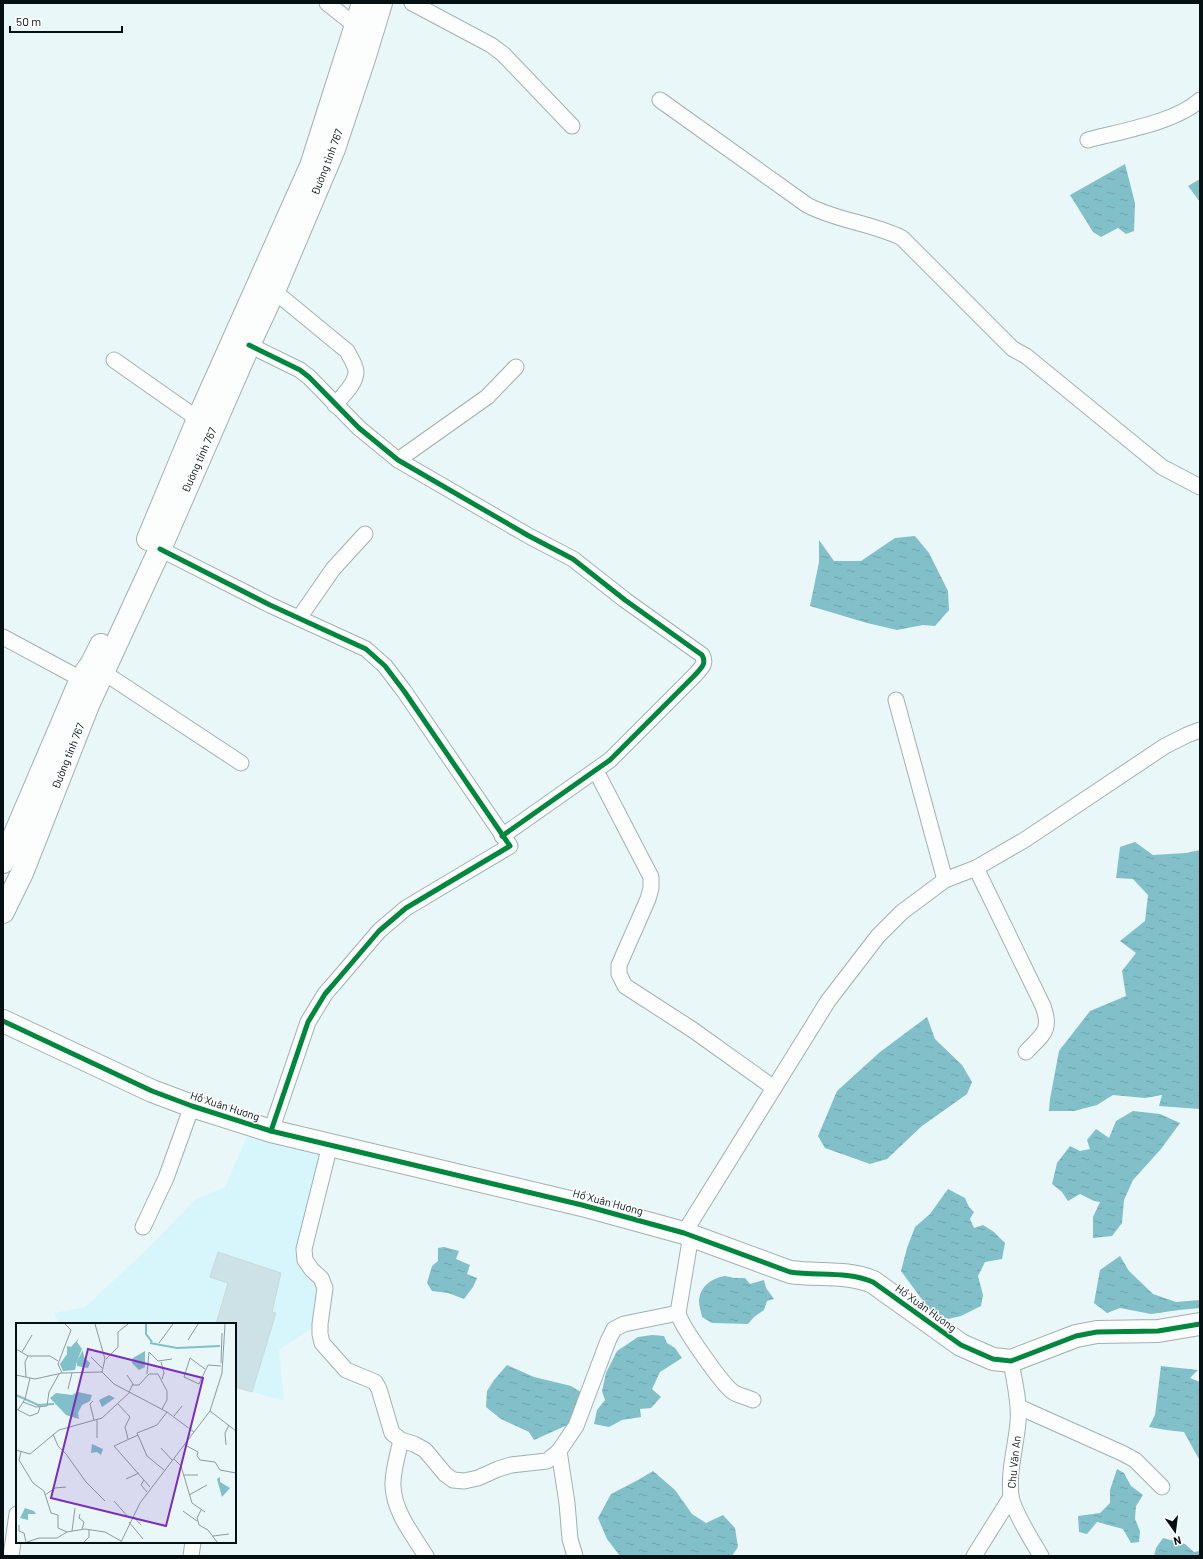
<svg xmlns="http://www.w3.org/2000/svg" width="1203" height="1559" font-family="Barlow,sans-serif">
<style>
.built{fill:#d6f6fc}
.water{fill:url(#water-ripples)}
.building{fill:#cde2e6;stroke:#cbd8da}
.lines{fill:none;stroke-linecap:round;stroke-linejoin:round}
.street-casing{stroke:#a2b0b2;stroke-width:17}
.secondary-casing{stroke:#a2b0b2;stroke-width:24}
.primary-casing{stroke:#a2b0b2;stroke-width:24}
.street{stroke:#fcfefe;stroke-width:15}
.secondary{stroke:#fcfefe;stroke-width:22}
.primary{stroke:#fcfefe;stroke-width:22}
.cycleway-casing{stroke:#fff;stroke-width:8}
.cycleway{stroke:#00873e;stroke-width:5}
.labels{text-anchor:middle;stroke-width:3;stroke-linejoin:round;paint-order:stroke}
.street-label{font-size:11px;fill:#041012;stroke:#fff}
.inset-river{fill:none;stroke:#81bfc9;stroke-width:2}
.inset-road{fill:none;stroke:#8e9b9d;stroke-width:1}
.view{fill:#7b2cbf;fill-opacity:0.15;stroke:#7b2cbf;stroke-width:2}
.inset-edge{fill:none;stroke:#041012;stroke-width:2}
</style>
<defs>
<pattern id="water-ripples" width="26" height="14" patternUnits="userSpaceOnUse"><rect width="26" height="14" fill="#81bfc9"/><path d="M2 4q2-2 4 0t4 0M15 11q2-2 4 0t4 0" fill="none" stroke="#6ea3ac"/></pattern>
</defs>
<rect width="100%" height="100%" fill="#eaf7f9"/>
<path class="built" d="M248,1134L323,1152L297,1251L316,1281L320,1289L314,1327L279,1350L284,1401L235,1387V1324H59L54,1313L85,1307L141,1255L196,1199L225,1187Z"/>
<g class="water">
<path d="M1125,164L1135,203L1134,231L1126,234L1118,228L1101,237L1093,232L1070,195Z"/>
<path d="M1200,179V202L1188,186Z"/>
<path d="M915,536L929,553L948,591L949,610L935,626L923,625L897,630L867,623L810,606L819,562V540L834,561H861L895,538Z"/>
<path d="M1135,842L1153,855L1186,853L1200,850V1109L1159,1106L1162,1095L1145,1098L1113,1095L1097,1105L1074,1111H1049L1050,1099L1059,1051L1090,1011L1126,996L1122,971L1136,953L1120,941L1145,921L1148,895L1133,879L1116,878L1120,847Z"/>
<path d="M927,1017L935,1039L962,1065L972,1082L967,1094L922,1126L887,1159L870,1164L825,1148L818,1136L837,1091L880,1052Z"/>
<path d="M1133,1111L1160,1114L1180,1123L1161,1149L1133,1180L1124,1200L1122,1223L1112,1236L1093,1238V1217L1100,1202L1094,1201L1080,1194L1068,1201L1062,1192L1052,1184L1057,1163L1070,1146L1080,1151L1090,1149L1087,1140L1096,1129L1109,1138L1116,1121Z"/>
<path d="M948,1189L965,1198L969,1207L974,1212L970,1219L974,1228L983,1225L994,1232L1005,1243L1002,1259L985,1262L978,1276L983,1295L981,1306L961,1316L948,1319L932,1313L901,1271L907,1248L915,1227L930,1214Z"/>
<path d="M444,1247L459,1251L456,1259L470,1265L467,1274L477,1278L473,1287L464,1299L448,1293L432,1291L427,1283L432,1266L438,1261V1248Z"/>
<path d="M1120,1256L1129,1271L1153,1294L1176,1302L1200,1300V1308L1179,1310L1151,1314L1120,1308L1107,1313L1094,1303L1100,1270Z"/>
<path d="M725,1276L734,1278H745L750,1284L764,1280L766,1288L774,1299L767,1301L764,1310L754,1317L748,1324L712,1323L702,1317C701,1312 699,1306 699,1301C700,1286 712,1278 725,1276Z"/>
<path d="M652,1335L664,1336L667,1343L675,1348L682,1358L660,1372L652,1389L661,1397L651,1408L640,1409L641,1417L622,1420L609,1427L594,1424L597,1410L605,1400L602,1391L606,1373L617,1351L638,1337Z"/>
<path d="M507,1365L534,1377L571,1386L582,1393L572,1423L534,1440L529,1432L501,1419L486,1407L487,1391L494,1380Z"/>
<path d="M1161,1366L1198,1370L1190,1378L1200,1382V1461L1184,1432L1166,1430L1149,1427L1155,1415Z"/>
<path d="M1117,1469L1124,1473L1131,1486L1143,1495L1136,1506L1135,1519L1140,1531L1139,1542L1131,1543L1123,1529L1097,1522L1087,1534L1079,1532L1078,1516L1100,1513L1110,1503V1490Z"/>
<path d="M653,1471L675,1490L692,1514L706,1523L723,1515L735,1528L738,1547L732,1556H620L607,1539L598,1518L611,1494L638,1480Z"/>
<path d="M1163,1538L1185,1544L1194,1552L1200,1551V1556H1154L1156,1548Z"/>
</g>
<path class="building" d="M218,1252L281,1273L272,1312L276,1313L252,1392L235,1387V1324H216L228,1283L210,1277Z"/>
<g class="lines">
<defs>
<g id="street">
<path d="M327,3L356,26"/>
<path d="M412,3L491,45L503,54L572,126"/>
<path d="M660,100L807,205C837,221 872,223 902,238L1013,349L1026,356L1162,467L1200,487"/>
<path d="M1088,140C1121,131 1174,123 1200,100"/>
<path d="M274,291L347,351C350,357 356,365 356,372C356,384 342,396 335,405"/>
<path d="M249,345L300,370L309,377L359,428L398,460L529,536L573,559L625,600L702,655C707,664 701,668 695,675L610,760L502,836"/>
<path d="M114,360L198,419"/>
<path d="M398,460L487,397L516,367"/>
<path d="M160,549L270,605L366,649L385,666L404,691L510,846L406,908L379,931L338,979L325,994L308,1022L271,1131"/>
<path d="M299,618L333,569L365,534"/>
<path d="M3,637L81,679"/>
<path d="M103,672L241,763"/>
<path d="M896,700L945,880"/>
<path d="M596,771L651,877V888L648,899L619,965V974L625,986L693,1030L774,1088"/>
<path d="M976,868L1043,1006C1052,1031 1043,1034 1026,1052"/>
<path d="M330,1145L304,1249L305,1260L312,1270L321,1278L325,1288L320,1324V1334L322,1343L346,1370L375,1382L379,1389L392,1433L401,1440L414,1444L425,1450L445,1474L453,1480L464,1481L478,1478L498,1469L511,1465L547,1461L559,1451L576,1426L608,1341L614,1329L624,1324L678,1313"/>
<path d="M143,1227L166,1178L192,1106"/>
<path d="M684,1233L828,1001L878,936L902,912L945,880L976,868L1026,839L1165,746L1187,735L1200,730"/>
<path d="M691,1235L678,1313C681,1326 722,1384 733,1392C739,1396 747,1397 753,1400"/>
<path d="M1011,1361C1014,1381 1020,1402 1018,1422C1016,1446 1008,1472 1011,1496C1013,1511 1033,1542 1041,1556"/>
<path d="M1019,1407L1122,1453L1135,1460L1162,1487"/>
<path d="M401,1440C398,1454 392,1473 393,1486C394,1512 413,1535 426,1556"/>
<path d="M559,1451L567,1503L570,1539L575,1556"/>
<path d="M11,1556L17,1514"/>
<path d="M191,1556L193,1542"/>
<path d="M974,1556L1011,1497"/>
</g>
<path id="secondary" d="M3,1021L152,1091L192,1106L271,1131L582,1205L684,1233L790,1272C818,1276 847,1271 873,1282L961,1345L993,1359L1011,1361L1076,1336L1097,1332L1158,1331L1200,1324"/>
<g id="primary">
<path d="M148,539L198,419L311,166L363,3"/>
<path d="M3,862L81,679L92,663L101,645"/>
<path d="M3,912L22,873L88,705L160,549L249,345L274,291L334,149L364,59L381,3"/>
</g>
</defs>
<use href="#street" class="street-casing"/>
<use href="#secondary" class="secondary-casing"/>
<use href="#primary" class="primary-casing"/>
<use href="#street" class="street"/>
<use href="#secondary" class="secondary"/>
<use href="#primary" class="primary"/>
<defs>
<g id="cycleway">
<path d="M249,345L300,370L309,377L359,428L398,460L529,536L573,559L625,600L702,655C707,664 701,668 695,675L610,760L502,836"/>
<path d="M160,549L270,605L366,649L385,666L404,691L510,846L406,908L379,931L338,979L325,994L308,1022L271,1131"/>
<path d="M3,1021L152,1091L192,1106L271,1131L582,1205L684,1233L790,1272C818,1276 847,1271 873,1282L961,1345L993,1359L1011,1361L1076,1336L1097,1332L1158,1331L1200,1324"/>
</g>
</defs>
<use href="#cycleway" class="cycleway-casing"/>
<use href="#cycleway" class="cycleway"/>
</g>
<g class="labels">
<g class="street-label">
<text transform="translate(327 162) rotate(-69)" y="4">Đường tỉnh 767</text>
<text transform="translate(199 460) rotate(-66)" y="4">Đường tỉnh 767</text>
<text transform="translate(68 756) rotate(-68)" y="4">Đường tỉnh 767</text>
<text transform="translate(225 1106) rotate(18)" y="4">Hồ Xuân Hương</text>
<text transform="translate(608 1202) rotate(15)" y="4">Hồ Xuân Hương</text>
<text transform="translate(926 1308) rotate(36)" y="4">Hồ Xuân Hương</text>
<text transform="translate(1014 1462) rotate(-84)" y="4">Chu Văn An</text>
</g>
</g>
<g transform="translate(16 1323)">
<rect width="220" height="220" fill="#eaf7f9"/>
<path d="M63,15L61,19L66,26L61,38L67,27L68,34L74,40L72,45L61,43V38L59,47L47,48L44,41L51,31V23L55,24ZM129,28V44L123,47L116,40L117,35ZM62,69L76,72L74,78L66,82L62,90L63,96L50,92L34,75L40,70L56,72ZM93,72L99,75L86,84L83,77ZM76,121L87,126L85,132L81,129L75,130ZM204,154V159L214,165L206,174L201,156ZM9,185L18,188L20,191H12V197L4,195Z" fill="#81bfc9"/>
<path class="inset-river" d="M130,1V11L136,19M134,20L161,25L204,23M0,72L22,82L38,81"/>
<path class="inset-road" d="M79,1L89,36L86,49M172,17L182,1M143,20L157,1M0,26L12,33H34L42,38M6,29L16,12M75,34L86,45M90,36L102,24V9L112,1M145,39L148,50L146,56M205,40L206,10M189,46L174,35L168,54L183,61L192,42L205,43M46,50L42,41L55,7L49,1M131,51L133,29L142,38L156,36M0,52L19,56L46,50L86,49L98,61L151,89L178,109M111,52L117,61L113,69M10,54L9,39L12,33M117,62H123L133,51H142L151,68V77L146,86M52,66L56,50M77,78L74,81L78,97M7,79L20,84L31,83L33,69L43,51M102,81L114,94L109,104L112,116M0,86L14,93L22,90L24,84M2,87L9,76L14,55M194,88L220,108M158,93L166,83M81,97V115M37,111L42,123L50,131L70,159L89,178M122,112L98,123L134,164M169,122L182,129L181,133L184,137L199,139L204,147L220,150M210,122L209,110L213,102M145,125L156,137M0,127L14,131L43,107L86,95L114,69M5,129L3,137L17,160L28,168L35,190L42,192V205L51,209M158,136L165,143L176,180L189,189M148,147L131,133L121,110L141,102L151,89M167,152H182M110,156L123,150M128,157L125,162L131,169M29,172L39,165L50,164M173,172L191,162M98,178L113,195M185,187L181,195L183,202L192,207L201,219M167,188L181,198M64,191L63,195L68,199L66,206M117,193L125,202M113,199L127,216M3,202V208L8,210L10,219M56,208L59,185M197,213L213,211M11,219L23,215H41L51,209L69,206L89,209L105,218M68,219L73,214V207M105,219L124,180L194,88L206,50L209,1"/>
<path class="view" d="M72,26L187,55L150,203L35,175Z"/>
<rect width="220" height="220" class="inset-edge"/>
</g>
<rect width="1203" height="1559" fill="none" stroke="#041012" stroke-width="8"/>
<g transform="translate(1175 1531) rotate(166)" stroke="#ffffff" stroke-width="3" paint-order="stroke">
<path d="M0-3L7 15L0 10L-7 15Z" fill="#041012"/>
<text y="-6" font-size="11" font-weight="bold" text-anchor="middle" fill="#041012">N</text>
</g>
<path d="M10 26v6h112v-6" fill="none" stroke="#041012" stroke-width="2"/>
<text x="16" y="26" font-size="12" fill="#041012" stroke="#ffffff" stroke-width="3" paint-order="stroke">50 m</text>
</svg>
